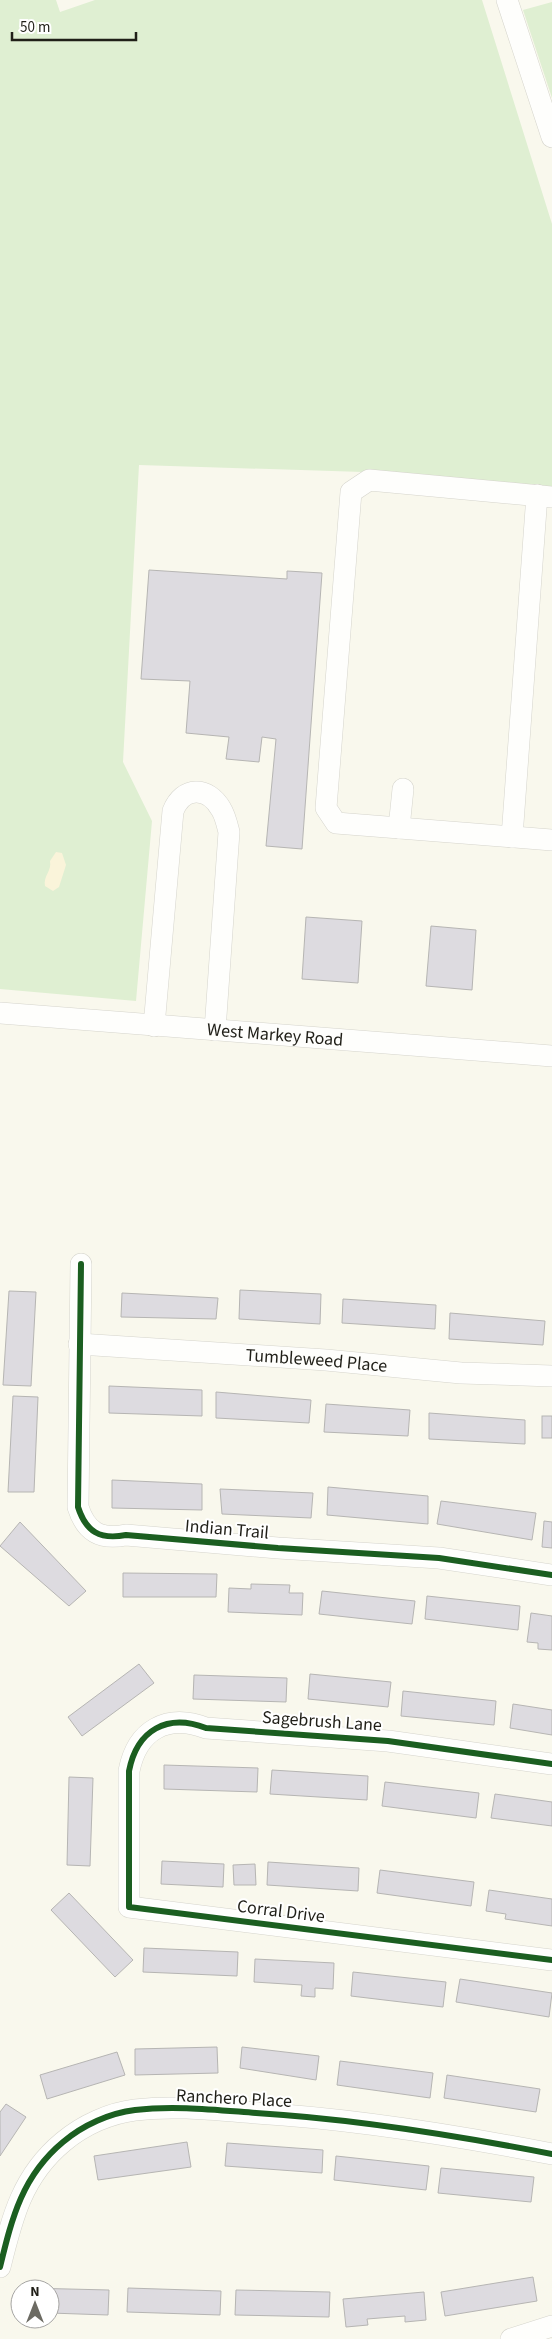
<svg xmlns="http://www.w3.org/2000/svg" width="552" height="2339" font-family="'Source Sans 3',sans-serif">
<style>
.green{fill:#dfefd2}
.sand{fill:#faf4da}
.building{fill:#dddbe0;stroke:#b6b5b3}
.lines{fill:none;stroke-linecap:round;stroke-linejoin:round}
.minor-casing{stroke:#d5d4cc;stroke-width:22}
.minor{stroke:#fefefc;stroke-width:21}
.cycleway-casing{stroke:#fff;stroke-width:9}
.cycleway{stroke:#1b5e20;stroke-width:6}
.labels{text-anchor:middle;stroke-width:4;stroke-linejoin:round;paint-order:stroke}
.street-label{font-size:18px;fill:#201f18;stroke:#fff}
</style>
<rect width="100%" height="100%" fill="#f9f8ed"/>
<g class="green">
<path d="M0,0H56L60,12L95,0H482L552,224V488L363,472L139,465L123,762L152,821L136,1001L0,989Z"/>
<path d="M552,2V98L523,10Z"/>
</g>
<path class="sand" d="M56,852L62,853L66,865L59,887L53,891L45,886C43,876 52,871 50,861Z"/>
<g class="building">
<path d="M149,570L287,579V571L322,573L302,849L266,846L276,739L262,737L259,762L226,759L229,737L186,733L190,681L141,679Z"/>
<path d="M306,917L362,921L358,983L302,979Z"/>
<path d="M431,926L476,930L472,990L426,986Z"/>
<path d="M240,1290L321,1294L320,1324L239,1319Z"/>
<path d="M9,1291L36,1292L31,1386L3,1385Z"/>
<path d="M122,1293L218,1298L216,1319L121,1317Z"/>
<path d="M343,1299L436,1305L435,1329L342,1323Z"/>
<path d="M450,1313L545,1321L543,1345L449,1339Z"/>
<path d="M109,1386L202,1390V1416L109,1413Z"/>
<path d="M216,1392L311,1400L309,1423L216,1418Z"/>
<path d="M13,1396L38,1397L34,1492H8Z"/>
<path d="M326,1404L410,1410L408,1436L324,1432Z"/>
<path d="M429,1413L525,1420V1444L429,1439Z"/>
<rect x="542" y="1416" width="10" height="22"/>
<path d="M112,1480L202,1484V1510L112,1508Z"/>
<path d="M328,1487L428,1496V1524L327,1515Z"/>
<path d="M220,1489L313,1493L311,1518L222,1514Z"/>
<path d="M441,1501L536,1513L532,1540L437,1524Z"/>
<path d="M544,1521L552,1522V1548L542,1547Z"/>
<path d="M20,1522L86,1591L69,1606L0,1546Z"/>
<path d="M123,1573L217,1574L216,1597H123Z"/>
<path d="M251,1584L290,1585L289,1593H303L302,1615L228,1612L229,1588L251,1589Z"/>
<path d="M322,1591L415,1601L412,1624L319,1614Z"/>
<path d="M427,1596L520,1606L518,1630L425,1619Z"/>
<path d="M531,1613L552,1616V1650L538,1649V1643L527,1642Z"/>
<path d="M139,1664L154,1683L82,1736L68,1717Z"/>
<path d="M310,1674L391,1682L388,1707L308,1699Z"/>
<path d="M194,1675L287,1678L286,1702L193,1699Z"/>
<path d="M403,1691L496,1701L494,1725L401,1716Z"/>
<path d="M513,1704L552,1710V1735L510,1728Z"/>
<path d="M164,1765L258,1768L257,1792L164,1789Z"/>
<path d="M272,1770L368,1776L367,1800L270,1794Z"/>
<path d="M69,1777L93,1778L90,1866L67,1865Z"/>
<path d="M385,1782L479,1793L476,1818L382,1806Z"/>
<path d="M495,1794L552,1802V1826L491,1818Z"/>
<path d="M162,1861L224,1864L223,1887L161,1884Z"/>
<path d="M268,1862L359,1868L358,1891L267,1885Z"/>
<path d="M255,1864L256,1885H234L233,1865Z"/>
<path d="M380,1870L474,1882L471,1906L377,1893Z"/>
<path d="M489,1890L552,1899V1926L505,1919L506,1914L486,1911Z"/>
<path d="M69,1893L133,1960L115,1977L51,1910Z"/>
<path d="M144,1948L238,1952L237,1976L143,1972Z"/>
<path d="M255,1959L334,1963L333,1989L315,1988V1997L301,1996L302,1985L254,1982Z"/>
<path d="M353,1972L446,1982L443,2007L351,1996Z"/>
<path d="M460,1979L552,1993L549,2017L456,2002Z"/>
<path d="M217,2047L218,2073L135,2075V2049Z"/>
<path d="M242,2047L319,2056L316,2080L240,2068Z"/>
<path d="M117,2052L125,2075L47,2099L40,2075Z"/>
<path d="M340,2061L433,2073L430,2098L337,2085Z"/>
<path d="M447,2075L540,2089L536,2112L444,2098Z"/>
<path d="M6,2104L26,2117L0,2156V2112Z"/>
<path d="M187,2142L191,2167L98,2180L94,2156Z"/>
<path d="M227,2143L323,2150L322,2173L225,2166Z"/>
<path d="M336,2156L429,2166L426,2190L334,2180Z"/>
<path d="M441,2168L534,2177L531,2202L438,2193Z"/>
<path d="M533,2277L537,2301L445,2316L441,2292Z"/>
<path d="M28,2288L109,2290L108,2315L50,2313V2289Z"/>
<path d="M128,2288L221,2291L220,2315L127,2312Z"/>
<path d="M236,2290L330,2292L329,2317L235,2315Z"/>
<path d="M424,2292L426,2320L405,2322V2316L367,2319L368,2325L346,2327L343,2299Z"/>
</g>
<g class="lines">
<defs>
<g id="minor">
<path d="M507,0L552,137"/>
<path d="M552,497L369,480L351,492L326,808L336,823L552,840"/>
<path d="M399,828L403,789"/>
<path d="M512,837L537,495"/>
<path id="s1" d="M0,1013L552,1056"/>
<path d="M154,1026L173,811C183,786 208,786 221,809C225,815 227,824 229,832L215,1030"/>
<path d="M81,1264L78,1507C86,1532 100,1540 126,1535L278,1548L439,1558L552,1575"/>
<path id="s2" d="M79,1344L326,1360L461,1373L552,1376"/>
<path d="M552,1764L388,1741L206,1728C167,1713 137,1730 129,1771V1907L552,1960"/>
<path d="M0,2267C12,2218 22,2176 63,2142C83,2125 110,2113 135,2110C174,2105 217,2110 256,2113C356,2119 454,2135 552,2154"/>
<path d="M511,2339L552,2326"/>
</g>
</defs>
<use href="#minor" class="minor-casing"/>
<use href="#minor" class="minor"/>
<defs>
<g id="cycleway">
<path d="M81,1264L78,1507C86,1532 100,1540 126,1535L278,1548L439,1558L552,1575"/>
<path d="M552,1764L388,1741L206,1728C167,1713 137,1730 129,1771V1907L552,1960"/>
<path d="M0,2267C12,2218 22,2176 63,2142C83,2125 110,2113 135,2110C174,2105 217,2110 256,2113C356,2119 454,2135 552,2154"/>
</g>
</defs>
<use href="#cycleway" class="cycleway-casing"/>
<use href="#cycleway" class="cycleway"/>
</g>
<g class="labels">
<g class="street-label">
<text dy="6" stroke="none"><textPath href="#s1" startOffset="276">West Markey Road</textPath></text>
<text dy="6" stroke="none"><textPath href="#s2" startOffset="238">Tumbleweed Place</textPath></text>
<text transform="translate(227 1529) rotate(5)" y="6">Indian Trail</text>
<text transform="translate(322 1721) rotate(4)" y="6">Sagebrush Lane</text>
<text transform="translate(281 1911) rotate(7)" y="6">Corral Drive</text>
<text transform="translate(234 2098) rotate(3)" y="6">Ranchero Place</text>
</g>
</g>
<g transform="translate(35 2304)"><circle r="24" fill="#ffffff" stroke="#a6a5a3"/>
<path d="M0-4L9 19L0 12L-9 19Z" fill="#6c6b63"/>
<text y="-8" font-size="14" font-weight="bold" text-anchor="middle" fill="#201f18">N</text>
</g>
<path d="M12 32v8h124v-8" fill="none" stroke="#201f18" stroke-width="2.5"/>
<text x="20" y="32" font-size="15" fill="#201f18" stroke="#ffffff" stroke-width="4" paint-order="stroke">50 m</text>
</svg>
